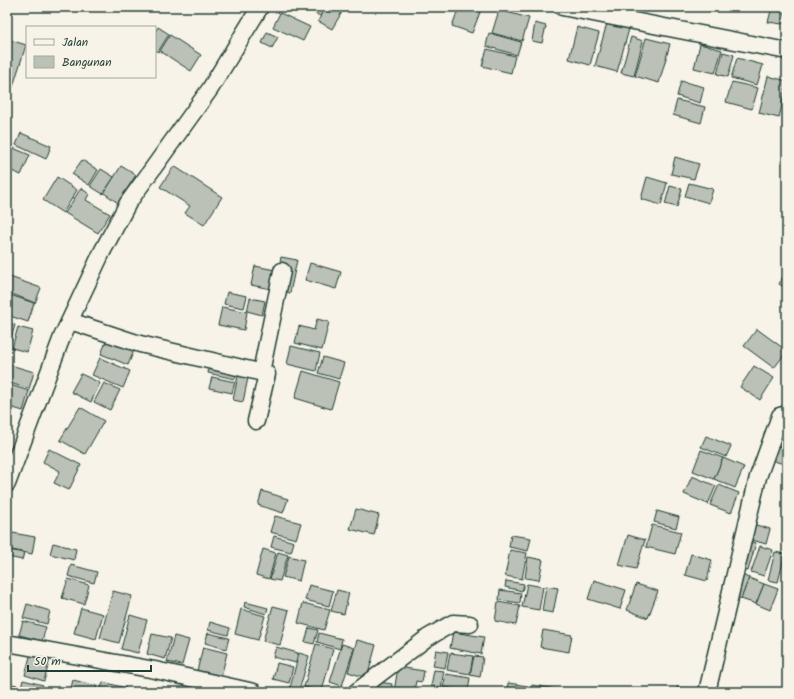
<svg xmlns="http://www.w3.org/2000/svg" width="794" height="699" font-family="Kalam,sans-serif">
<style>
.building{fill:#bbc1b6;stroke:#1f3d34}
.lines{fill:none;stroke-linecap:round;stroke-linejoin:round}
.street-casing{stroke:#1f3d34;stroke-width:19}
.street{stroke:#f7f3e8;stroke-width:16}
</style>
<rect width="100%" height="100%" fill="#f7f3e8"/>
<filter id="ink" filterUnits="userSpaceOnUse"><feTurbulence type="fractalNoise" baseFrequency=".025" numOctaves="2"/><feDisplacementMap in="SourceGraphic" scale="8" xChannelSelector="R" yChannelSelector="G"/><feConvolveMatrix kernelMatrix="1 2 1 2 8 2 1 2 1" color-interpolation-filters="sRGB"/></filter>
<g filter="url(#ink)">
<g class="building">
<path d="M304,7H326L320,16Z"/>
<path d="M326,7H345L332,29L318,21Z"/>
<path d="M459,7H482L472,33L452,26Z"/>
<path d="M772,7H786L782,24L768,22Z"/>
<path d="M499,10L529,18L522,41L492,33Z"/>
<path d="M280,13L310,27L303,41L273,27Z"/>
<path d="M535,23L546,26L542,43L532,41Z"/>
<path d="M607,23L629,29L617,72L595,66Z"/>
<path d="M158,27L169,34L158,52L155,50V32Z"/>
<path d="M577,27L599,33L590,65L569,59Z"/>
<path d="M267,32L278,37L272,48L262,43Z"/>
<path d="M489,33L521,42L517,55L486,46Z"/>
<path d="M170,35L201,55L191,71L160,51Z"/>
<path d="M631,37L643,41L634,76L621,73Z"/>
<path d="M646,38L670,44L659,83L635,76Z"/>
<path d="M7,39L26,45L11,93L7,91Z"/>
<path d="M700,44L722,50L715,73L694,68Z"/>
<path d="M487,49L515,56L511,73L482,66Z"/>
<path d="M723,52L734,55L728,77L717,74Z"/>
<path d="M737,58L763,65L757,85L731,78Z"/>
<path d="M768,76L787,81L779,118L759,113Z"/>
<path d="M681,81L704,87L700,103L677,96Z"/>
<path d="M732,82L758,88L752,109L726,102Z"/>
<path d="M677,100L705,107L701,123L673,115Z"/>
<path d="M21,133L51,146L46,159L16,145Z"/>
<path d="M13,148L30,155L21,175L7,169V161Z"/>
<path d="M675,157L699,164L694,179L671,174Z"/>
<path d="M82,160L98,170L89,185L72,174Z"/>
<path d="M121,166L136,175L118,203L104,193Z"/>
<path d="M174,166L222,197L204,225L185,213L190,206L160,187Z"/>
<path d="M101,169L114,177L103,194L90,186Z"/>
<path d="M57,177L77,190L63,213L43,200Z"/>
<path d="M647,177L667,183L661,205L641,199Z"/>
<path d="M689,183L713,189L709,203L685,196Z"/>
<path d="M670,186L682,189L677,207L665,204Z"/>
<path d="M81,188L89,194L86,200L110,214L98,233L65,213Z"/>
<path d="M281,257L297,260L290,293L274,289Z"/>
<path d="M310,263L341,272L336,289L305,280Z"/>
<path d="M255,266L275,270L271,289L251,285Z"/>
<path d="M786,271H787V289L779,284Z"/>
<path d="M10,277L41,288L35,303L7,292V285Z"/>
<path d="M227,292L247,296L244,308L224,304Z"/>
<path d="M7,294L34,303L28,322L7,315Z"/>
<path d="M250,298L265,301L262,315L247,311Z"/>
<path d="M222,307L247,312L244,330L218,325Z"/>
<path d="M317,319L329,322L322,350L295,343L299,326L314,330Z"/>
<path d="M7,322L15,325L9,346H7Z"/>
<path d="M18,327L33,331L27,352L12,348Z"/>
<path d="M757,329L787,351L774,368L744,346Z"/>
<path d="M108,337L135,348L128,365L101,354Z"/>
<path d="M291,346L320,353L316,371L287,364Z"/>
<path d="M323,357L344,363L339,379L318,373Z"/>
<path d="M100,358L130,371L123,388L92,375Z"/>
<path d="M211,359L238,365L235,379L208,373Z"/>
<path d="M7,364L34,372L29,389L7,382Z"/>
<path d="M240,366L250,368L243,402L233,400Z"/>
<path d="M754,366L774,378L760,400L740,387Z"/>
<path d="M303,371L339,382L331,409L295,398Z"/>
<path d="M81,374L100,383L91,402L71,392Z"/>
<path d="M212,377L235,382L232,393L209,388Z"/>
<path d="M104,383L120,390L110,410L94,402Z"/>
<path d="M7,384L29,391L23,411L7,406Z"/>
<path d="M80,407L104,421L85,454L60,440Z"/>
<path d="M787,419V436L780,433Z"/>
<path d="M780,433L787,436V449L776,445Z"/>
<path d="M706,436L731,446L726,457L701,447Z"/>
<path d="M776,445L787,449V465L771,460Z"/>
<path d="M49,449L81,465L69,490L54,483L60,471L43,462Z"/>
<path d="M701,450L723,458L714,479L693,471Z"/>
<path d="M723,458L744,467L735,488L714,479Z"/>
<path d="M692,476L716,486L708,504L684,494Z"/>
<path d="M719,485L739,493L731,513L710,505Z"/>
<path d="M262,491L288,499L283,513L258,505Z"/>
<path d="M356,509L379,515L374,535L350,529Z"/>
<path d="M657,511L679,517L676,528L654,522Z"/>
<path d="M275,516L301,523L296,539L270,532Z"/>
<path d="M749,523L770,529L766,544L745,538Z"/>
<path d="M652,525L681,532L675,554L646,547Z"/>
<path d="M7,532L35,537L32,554L7,549Z"/>
<path d="M511,535L531,538L528,551L509,547Z"/>
<path d="M628,535L645,540L636,569L619,565Z"/>
<path d="M274,536L294,542L291,552L271,547Z"/>
<path d="M745,540L756,543L748,571L738,569Z"/>
<path d="M53,543L76,549L74,560L50,554Z"/>
<path d="M760,546L773,550L764,576L751,572Z"/>
<path d="M263,549L276,553L269,579L256,575Z"/>
<path d="M9,550L24,553L22,560L8,557Z"/>
<path d="M510,550L527,553L522,579L505,576Z"/>
<path d="M278,552L288,555L280,581L270,579Z"/>
<path d="M775,552L785,554L778,582L768,580Z"/>
<path d="M691,554L712,560L707,581L685,575Z"/>
<path d="M289,556L304,560L299,581L283,577Z"/>
<path d="M528,557L543,560L539,580L525,578Z"/>
<path d="M71,565L97,572L94,583L68,576Z"/>
<path d="M739,574L749,578L741,599L731,595Z"/>
<path d="M749,578L764,584L756,604L741,599Z"/>
<path d="M68,579L89,585L84,604L62,598Z"/>
<path d="M594,580L626,590L620,609L588,599Z"/>
<path d="M506,581L524,584L522,591L505,587Z"/>
<path d="M527,584L543,587L539,610L522,607Z"/>
<path d="M636,584L658,591L648,618L627,610Z"/>
<path d="M764,584L778,589L770,610L756,604Z"/>
<path d="M309,585L333,591L329,606L305,600Z"/>
<path d="M546,586L558,588L553,613L542,611Z"/>
<path d="M337,590L349,593L344,614L331,611Z"/>
<path d="M500,590L521,593L520,603L499,600Z"/>
<path d="M113,591L132,596L119,643L100,638Z"/>
<path d="M245,602L268,608L266,614L244,607Z"/>
<path d="M498,602L520,606L516,625L495,621Z"/>
<path d="M303,603L330,610L324,630L298,623Z"/>
<path d="M27,604L50,611L47,624L23,618Z"/>
<path d="M273,606L289,610L280,645L263,641Z"/>
<path d="M81,608L103,614L96,639L74,633Z"/>
<path d="M241,609L265,616L258,640L235,634Z"/>
<path d="M130,615L147,620L138,653L121,649Z"/>
<path d="M23,621L46,627L42,641L19,635Z"/>
<path d="M210,622L230,628L228,635L208,630Z"/>
<path d="M309,628L318,630L314,644L305,642Z"/>
<path d="M543,630L572,635L569,652L540,647Z"/>
<path d="M453,632L484,637L481,654L450,648Z"/>
<path d="M208,633L229,638L226,649L205,643Z"/>
<path d="M319,633L342,639L340,649L317,642Z"/>
<path d="M152,634L171,638L165,659L147,654Z"/>
<path d="M174,636L189,640L182,665L167,662Z"/>
<path d="M357,640L376,645L367,678L348,672Z"/>
<path d="M316,644L333,649L322,691L304,687Z"/>
<path d="M342,644L354,648L342,686L330,682Z"/>
<path d="M203,647L227,653L221,677L197,671Z"/>
<path d="M276,647L298,653L296,663L273,657Z"/>
<path d="M436,650L448,652L445,668L433,666Z"/>
<path d="M31,653L50,659L44,681L25,675Z"/>
<path d="M299,653L309,656L299,691L290,688Z"/>
<path d="M450,653L473,656L470,674L447,670Z"/>
<path d="M474,656L483,657L480,677L470,675Z"/>
<path d="M277,663L293,667L289,683L273,679Z"/>
<path d="M398,667L424,671L422,682L416,681L414,692H394Z"/>
<path d="M434,670L444,671L441,687L431,686Z"/>
<path d="M446,674L470,678L468,691L443,687Z"/>
<path d="M23,680L43,685L41,692H20Z"/>
<path d="M73,680L97,686L95,692H70Z"/>
<path d="M103,682L126,688L125,692H100Z"/>
<path d="M378,682L392,684L391,692H376Z"/>
<path d="M7,683L17,685L16,692H7Z"/>
<path d="M508,683L528,686L527,692H507Z"/>
<path d="M532,685L556,689L555,692H531Z"/>
<path d="M677,687L698,691V692H676Z"/>
</g>
<g class="lines">
<defs>
<g id="street">
<path d="M562,7L787,51"/>
<path d="M70,321L140,344L267,374L256,421"/>
<path d="M261,372L282,271"/>
<path d="M7,484L62,337L102,252L128,203L210,89L260,7"/>
<path d="M7,643L155,670L254,692"/>
<path d="M356,692L427,638L453,623L470,624"/>
<path d="M707,692L758,477L780,416L787,414"/>
</g>
</defs>
<use href="#street" class="street-casing"/>
<use href="#street" class="street"/>
</g>
</g>
<rect width="794" height="699" fill="none" stroke="#f7f3e8" stroke-width="24"/>
<rect x="12" y="12" width="770" height="675" fill="none" stroke="#1f3d34" stroke-width="1.5" filter="url(#ink)"/>
<rect x="26" y="26" width="130" height="52" fill="#f7f3e8" stroke="#a1aaa0"/>
<rect x="34" y="39" width="20" height="6" fill="#f7f3e8" stroke="#a1aaa0"/>
<text x="62" y="46" font-size="12" fill="#1f3d34">Jalan</text>
<rect x="34" y="56" width="20" height="12" fill="#bbc1b6" stroke="#a1aaa0"/>
<text x="62" y="66" font-size="12" fill="#1f3d34">Bangunan</text>
<path d="M28 665v6h123v-6" fill="none" stroke="#1f3d34" stroke-width="2"/>
<text x="34" y="665" font-size="12" fill="#1f3d34" stroke="#f7f3e8" stroke-width="3" paint-order="stroke">50 m</text>
</svg>
